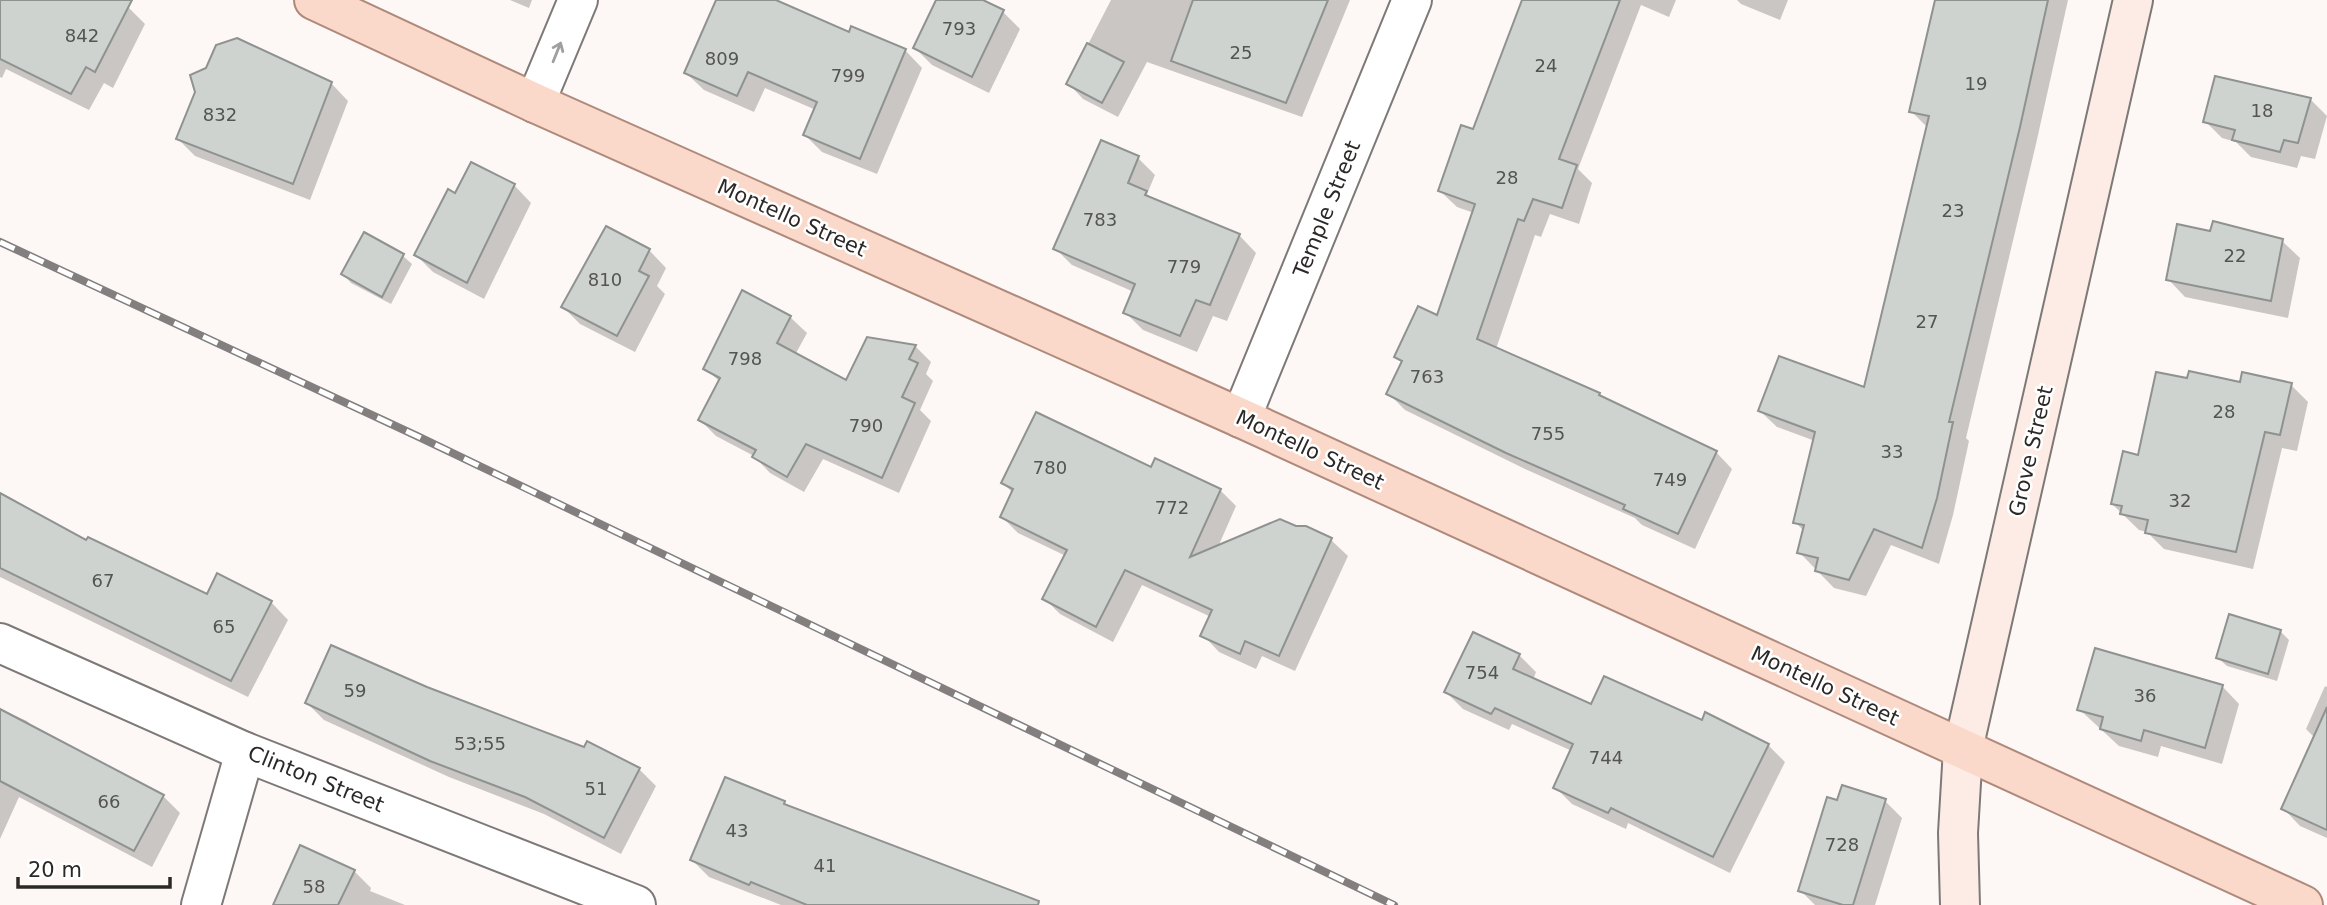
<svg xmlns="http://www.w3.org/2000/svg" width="2327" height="905" font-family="'DejaVu Sans',sans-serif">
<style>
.shadow{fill:#0003}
.building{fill:#ced3d0;stroke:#8e9290;stroke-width:2}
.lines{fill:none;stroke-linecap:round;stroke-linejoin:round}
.minor-casing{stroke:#7d7977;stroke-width:42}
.secondary-casing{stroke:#7d7977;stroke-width:42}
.primary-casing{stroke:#af8a7b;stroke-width:42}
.minor{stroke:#fff;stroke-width:38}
.secondary{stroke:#fcece5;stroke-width:38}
.primary{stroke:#fad8ca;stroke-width:38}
.rail-casing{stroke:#827f7e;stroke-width:8}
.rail{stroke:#fff;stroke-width:5;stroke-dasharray:16;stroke-linecap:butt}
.oneway{stroke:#a09f9e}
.labels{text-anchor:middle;stroke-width:5;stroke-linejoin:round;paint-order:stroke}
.number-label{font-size:18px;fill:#545452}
.street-label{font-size:21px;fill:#2b2928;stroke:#fff}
</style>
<rect width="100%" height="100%" fill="#fdf8f6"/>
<g class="shadow">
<path d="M0,0H114L128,7L145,24L113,88L104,83L89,110L6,69L2,78L0,77Z"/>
<path d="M510,0H532L529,8Z"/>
<path d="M718,0H771L850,34L905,50L922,68L877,174L822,152L805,135L816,110L765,88L754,112L704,90L686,73Z"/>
<path d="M938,0H979L1003,12L1020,29L989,93L932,65L915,48Z"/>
<path d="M1111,0H1350L1302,117L1147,62L1118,117L1083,99L1068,83Z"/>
<path d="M1524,0H1676L1669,17L1641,5L1578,169L1592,183L1579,224L1550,214L1541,237L1535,235L1496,349L1599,394L1604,399L1716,452L1732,469L1695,549L1642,525L1635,518L1525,469L1405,410L1388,393L1403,364L1396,357L1438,317L1474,213L1457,207L1440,191L1474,131Z"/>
<path d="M1737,0H1788L1780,20L1741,4Z"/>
<path d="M1936,0H2068L2036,144L1966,438L1969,441L1953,515L1939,564L1891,545L1866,596L1834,588L1799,552L1804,531L1795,522L1815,441L1777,427L1760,411L1866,390L1928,128L1911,111Z"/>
<path d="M331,83L348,101L310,200L195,156L178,139Z"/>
<path d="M2310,99L2327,116L2315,159L2301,156L2297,168L2251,157L2236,142L2222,138L2205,121Z"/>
<path d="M1102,142L1138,158L1155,175L1147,194L1153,200L1239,235L1256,253L1227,321L1213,316L1197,352L1143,330L1125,312L1134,292L1072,265L1055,248Z"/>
<path d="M514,185L531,203L484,299L433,272L416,255L456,195Z"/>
<path d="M607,228L649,250L666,268L657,286L665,294L635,352L580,324L563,307Z"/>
<path d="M2212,233L2282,241L2300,258L2288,318L2185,297L2168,279Z"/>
<path d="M364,235L403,256L412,264L391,304L351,283L343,274Z"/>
<path d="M790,317L807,333L795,355L847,382L915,346L931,362L926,374L933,381L920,410L931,421L899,493L823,459L804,492L770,473L754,456L716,436L700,420L720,382L705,368Z"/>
<path d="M2189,381L2291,385L2308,402L2297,451L2282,448L2253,569L2164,549L2147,532L2139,530L2112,504Z"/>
<path d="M1152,469L1220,490L1236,506L1218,547L1306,527L1331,540L1348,556L1295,671L1262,656L1256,669L1219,652L1203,635L1211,617L1142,585L1113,642L1060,614L1044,598L1066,556L1018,533L1002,517L1013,493L1003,483Z"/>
<path d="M0,495L87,542L207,597L271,602L288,620L248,697L0,577Z"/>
<path d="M2280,631L2289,640L2277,681L2227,666L2218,658Z"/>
<path d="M1519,655L1536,672L1533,680L1592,706L1703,722L1768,745L1785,762L1730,873L1628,823L1626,829L1572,804L1555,787L1572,751L1512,724L1509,730L1463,709L1446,692Z"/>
<path d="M2222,686L2239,704L2222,764L2161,746L2158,757L2119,746L2079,709Z"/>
<path d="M2325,686L2327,687V838L2300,826L2283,808L2315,738L2306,729Z"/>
<path d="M307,703L639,769L656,786L621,854L544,814L449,777L324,720Z"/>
<path d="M0,709L27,721L36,730L163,796L180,813L152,867L19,797L0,839Z"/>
<path d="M1885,801L1902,818L1875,905H1815L1800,890Z"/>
<path d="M784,803L788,807L1030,905H781L709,877L692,860Z"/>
<path d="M354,871L371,888L370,891L405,905H275Z"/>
</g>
<g class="building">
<path d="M0,0H132L95,72L86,67L71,94L0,59Z"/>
<path d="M716,0H776L849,32L851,26L906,49L860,159L803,135L817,102L748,72L737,96L684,73Z"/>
<path d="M936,0H983L1004,10L972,77L913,48Z"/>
<path d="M1193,0H1328L1286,103L1171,61Z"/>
<path d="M1522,0H1620L1559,159L1577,165L1562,208L1533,199L1524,221L1518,219L1477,339L1600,393L1599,395L1717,451L1678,534L1623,509L1625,505L1506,453L1386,394L1402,361L1394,357L1418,306L1437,315L1475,204L1438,191L1461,125L1473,129Z"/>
<path d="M1935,0H2048L2020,127L1949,422H1953L1937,498L1922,548L1874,529L1849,580L1815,571L1818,558L1797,553L1804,525L1793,523L1815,432L1758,411L1779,356L1864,387L1929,116L1909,112Z"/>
<path d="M237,38L332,82L293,184L176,139L195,92L190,75L206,68L216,45Z"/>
<path d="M1087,43L1124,62L1102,103L1066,84Z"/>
<path d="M2215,76L2311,98L2298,143L2284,140L2280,152L2232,140L2235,130L2203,122Z"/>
<path d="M1101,140L1139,156L1128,183L1147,191L1145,195L1240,234L1210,305L1196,300L1180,336L1123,313L1135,284L1053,249Z"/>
<path d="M471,162L515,184L467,283L414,255L448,189L455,193Z"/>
<path d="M2213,221L2283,239L2271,301L2166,280L2177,224L2210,231Z"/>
<path d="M606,226L650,249L639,271L649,276L617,336L561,307Z"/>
<path d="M364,232L404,254L382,297L341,274Z"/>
<path d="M742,290L791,316L777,343L846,380L867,337L916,345L909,359L918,363L902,397L915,403L882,478L806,444L787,477L752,457L756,450L698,420L720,378L703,369Z"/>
<path d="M2189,371L2240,382L2242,372L2292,383L2280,435L2265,432L2236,552L2145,533L2148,520L2120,514L2122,506L2111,504L2123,451L2138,455L2156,372L2187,378Z"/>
<path d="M1036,412L1151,467L1155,458L1221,489L1190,557L1280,519L1296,526H1306L1332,538L1279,656L1245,641L1240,654L1200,636L1212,610L1125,570L1096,627L1042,599L1067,550L1000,517L1013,489L1001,483Z"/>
<path d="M0,493L86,540L88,537L207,594L217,573L272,601L231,681L0,568Z"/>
<path d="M2229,614L2281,630L2268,674L2216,658Z"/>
<path d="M1473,632L1520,654L1513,669L1591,704L1604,676L1702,720L1705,712L1769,744L1713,857L1611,808L1608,813L1553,788L1573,744L1495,708L1491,714L1444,692Z"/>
<path d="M331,645L427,687L584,747L587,741L640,768L604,838L525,797L430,761L305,703Z"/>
<path d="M2095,648L2223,685L2205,748L2144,730L2141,741L2100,729L2103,717L2077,710Z"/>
<path d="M2327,707V830L2281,809Z"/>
<path d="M0,709L164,795L134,851L0,781Z"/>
<path d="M725,777L785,801L784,804L1039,901L1038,905H807L751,882L749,885L690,860Z"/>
<path d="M1842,785L1886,799L1853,905H1843L1798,891L1827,797L1837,800Z"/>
<path d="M300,845L355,870L338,905H273Z"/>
</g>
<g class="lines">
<defs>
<g id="minor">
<path d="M535,103L578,0"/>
<path d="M1241,418L1412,0"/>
<path d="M0,643L245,752L636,905"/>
<path d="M201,905L245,752"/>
</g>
<path id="secondary" d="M1960,905L1958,833L1963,749L2133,0"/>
<path id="primary" d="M314,0L535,103L1241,418L2303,905"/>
</defs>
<use href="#minor" class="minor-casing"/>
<use href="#secondary" class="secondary-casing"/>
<use href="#primary" class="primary-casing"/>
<use href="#minor" class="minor"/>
<use href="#secondary" class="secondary"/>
<use href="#primary" class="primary"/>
<defs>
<path id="rail" d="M0,242L417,436L1394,905"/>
</defs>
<use href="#rail" class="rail-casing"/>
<use href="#rail" class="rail"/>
</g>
<defs><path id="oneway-shaft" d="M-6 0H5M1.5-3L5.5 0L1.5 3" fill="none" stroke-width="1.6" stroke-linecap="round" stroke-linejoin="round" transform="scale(1.75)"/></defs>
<use class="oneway" href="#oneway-shaft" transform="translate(557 52) rotate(-68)"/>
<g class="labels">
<g class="number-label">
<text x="959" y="35">793</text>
<text x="82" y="42">842</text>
<text x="1241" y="59">25</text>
<text x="722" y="65">809</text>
<text x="1546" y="72">24</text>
<text x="848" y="82">799</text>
<text x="1976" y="90">19</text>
<text x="2262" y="117">18</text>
<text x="220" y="121">832</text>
<text x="1507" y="184">28</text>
<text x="1953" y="217">23</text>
<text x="1100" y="226">783</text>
<text x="2235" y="262">22</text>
<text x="1184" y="273">779</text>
<text x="605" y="286">810</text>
<text x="1927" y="328">27</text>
<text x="745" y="365">798</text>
<text x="1427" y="383">763</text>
<text x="2224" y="418">28</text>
<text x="866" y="432">790</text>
<text x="1548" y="440">755</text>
<text x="1892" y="458">33</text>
<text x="1050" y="474">780</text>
<text x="1670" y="486">749</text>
<text x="2180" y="507">32</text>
<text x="1172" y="514">772</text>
<text x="103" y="587">67</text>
<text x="224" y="633">65</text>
<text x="1482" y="679">754</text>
<text x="355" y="697">59</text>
<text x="2145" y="702">36</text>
<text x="480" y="750">53;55</text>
<text x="1606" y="764">744</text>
<text x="596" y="795">51</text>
<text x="109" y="808">66</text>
<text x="737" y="837">43</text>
<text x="1842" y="851">728</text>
<text x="825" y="872">41</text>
<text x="314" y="893">58</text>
</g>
<g class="street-label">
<text transform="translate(1327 209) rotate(-68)" y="7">Temple Street</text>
<text transform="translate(792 218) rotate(24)" y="7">Montello Street</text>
<text transform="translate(1310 450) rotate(25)" y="7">Montello Street</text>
<text transform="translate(2031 451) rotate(-77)" y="7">Grove Street</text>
<text transform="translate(1825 686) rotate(25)" y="7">Montello Street</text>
<text transform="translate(316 779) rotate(22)" y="7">Clinton Street</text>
</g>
</g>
<path d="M18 877v10h152v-10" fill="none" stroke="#2b2928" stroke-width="3.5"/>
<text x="28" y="877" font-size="21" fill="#2b2928" stroke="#ffffff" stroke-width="5" paint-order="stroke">20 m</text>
</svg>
